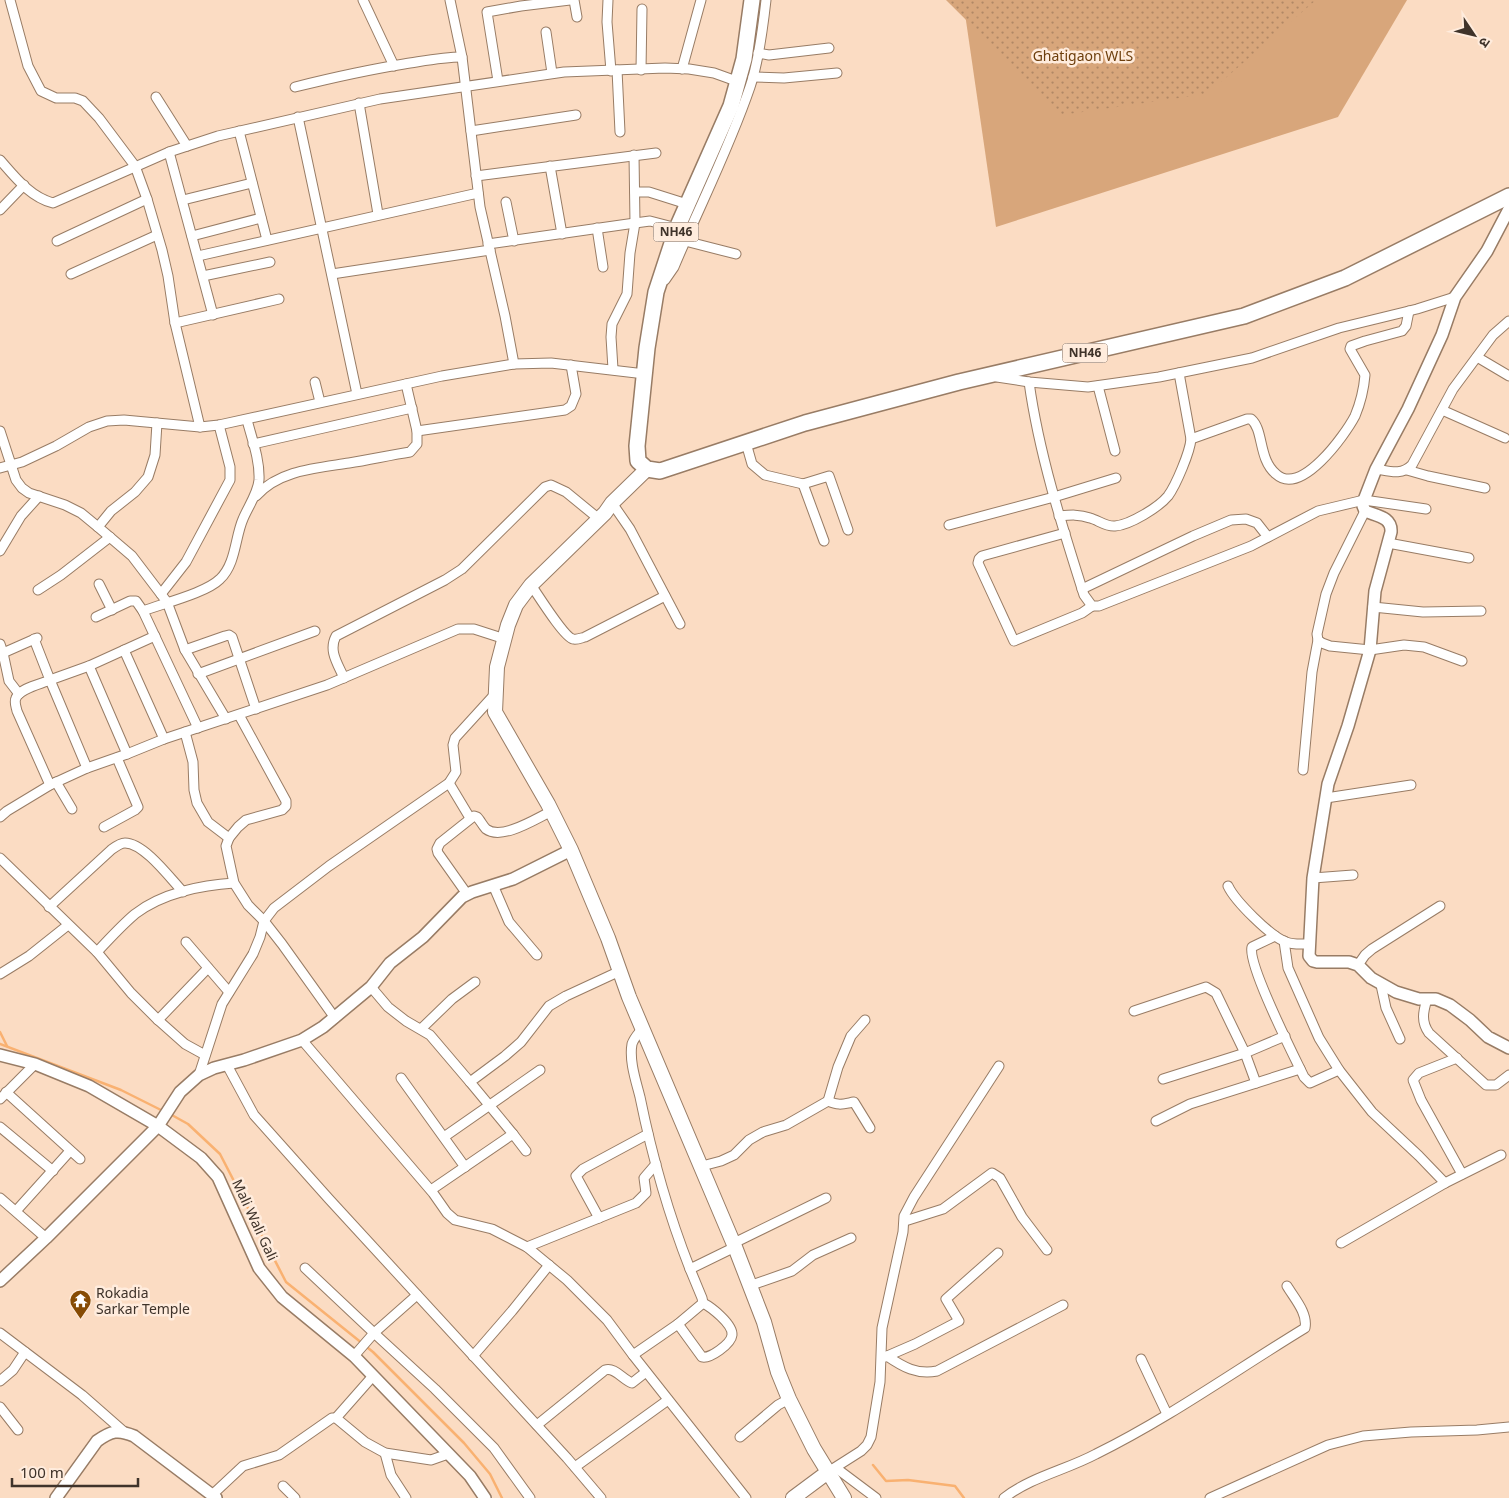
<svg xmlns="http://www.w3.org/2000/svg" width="1509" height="1498" font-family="'Noto Sans','Noto Sans Devanagari',sans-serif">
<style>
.grass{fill:#d8a67b}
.park{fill:url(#park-dots)}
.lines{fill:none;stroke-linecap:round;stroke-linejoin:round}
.stream{stroke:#f9b171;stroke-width:2.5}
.minor-casing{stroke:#987c65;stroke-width:11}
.tertiary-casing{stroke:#987c65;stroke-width:14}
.primary-casing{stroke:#987c65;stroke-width:16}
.trunk-casing{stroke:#987c65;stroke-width:18}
.minor{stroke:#fff;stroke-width:9}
.tertiary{stroke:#fff;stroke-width:11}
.primary{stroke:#fff;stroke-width:14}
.trunk{stroke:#fff;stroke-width:15}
.labels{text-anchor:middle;stroke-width:5;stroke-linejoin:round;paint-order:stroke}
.shield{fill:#ffecdd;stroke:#796a60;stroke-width:1}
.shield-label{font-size:12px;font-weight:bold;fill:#3f332a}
.park-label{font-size:14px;fill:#6d3e0c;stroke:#ffecdd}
.street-label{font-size:14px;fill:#3f332a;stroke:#ffecdd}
.poi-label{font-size:14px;fill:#3f332a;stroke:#ffecdd;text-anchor:start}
</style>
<defs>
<pattern id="park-dots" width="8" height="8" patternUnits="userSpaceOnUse" patternTransform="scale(1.25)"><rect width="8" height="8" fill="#d8a67b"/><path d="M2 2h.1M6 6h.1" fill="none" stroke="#b18865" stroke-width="1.8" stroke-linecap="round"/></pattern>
</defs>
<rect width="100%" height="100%" fill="#fbdcc3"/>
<path class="grass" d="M963,0H1407L1338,117L996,227Z"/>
<path class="park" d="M946,0H1316L1207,94L1062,115Z"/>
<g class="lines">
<g class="stream">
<path d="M0,1032L7,1046"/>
<path d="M0,1044L121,1090L163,1111"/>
<path d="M170,1114L188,1124L220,1154L286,1282L373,1352L464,1443L490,1474L502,1498"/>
<path d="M873,1465L886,1481L908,1480L955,1486L964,1498"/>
</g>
<defs>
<g id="minor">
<path d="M10,0L28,66L41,91L56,98H75L83,101L99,118L135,166L147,199L162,250L168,276L175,323L200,427"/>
<path d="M363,0L394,66"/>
<path d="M450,0L462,57L480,207L505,316L514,364"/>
<path d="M574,0L577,17"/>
<path d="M608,0L607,22L611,71"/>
<path d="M546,32L552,73"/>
<path d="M758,53L769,55L829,48"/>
<path d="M682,69L701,0"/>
<path d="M617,70L620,132"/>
<path d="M641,70L642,9"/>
<path d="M753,77L784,78L837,73"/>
<path d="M498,81L487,12L521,6L570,0"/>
<path d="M295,87C331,78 367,70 404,64C424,61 442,57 462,57"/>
<path d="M156,97L187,146"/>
<path d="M359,103L378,214"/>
<path d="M298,117L357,394"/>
<path d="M239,131L267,240"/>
<path d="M471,131L576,115"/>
<path d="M169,152L213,315"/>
<path d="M0,160C15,177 30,197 53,203L169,152L218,136L380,99L564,72L665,68L689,69L714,73L739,82"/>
<path d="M550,166L562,234"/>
<path d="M476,176L656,153"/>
<path d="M635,192H649L687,204"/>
<path d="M183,200L252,183"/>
<path d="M506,202L514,241"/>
<path d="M0,210L24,185"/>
<path d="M597,228L603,267"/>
<path d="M192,236L261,218"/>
<path d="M57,241L147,199"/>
<path d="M685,241L736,254"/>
<path d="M488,244L635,223L650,221L677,228"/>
<path d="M198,256L478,193"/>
<path d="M71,274L157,235"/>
<path d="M332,274L490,250"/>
<path d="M203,276L270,262"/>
<path d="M665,280L674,267C699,207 729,149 750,87C759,61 763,27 766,0"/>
<path d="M175,323L279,299"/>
<path d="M1477,357L1509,376"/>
<path d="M613,369L611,337L612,324L627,294L630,253L635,223L634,155"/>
<path d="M997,377L1029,382L1088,387L1159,377L1252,358L1339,328L1417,309L1455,297"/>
<path d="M315,382L320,402"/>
<path d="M1029,382C1039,454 1062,526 1084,595L1092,606H1099L1251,546L1318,511L1364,500L1426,509"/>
<path d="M1098,386L1115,451"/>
<path d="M1442,410L1505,438"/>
<path d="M0,431L16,480L22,488L29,493L65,505L81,513L98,527L132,556L167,602L185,650L226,719"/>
<path d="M417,431L565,410L571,406L576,394L571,365"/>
<path d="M1191,439L1247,419H1251C1264,430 1258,459 1276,474C1301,497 1345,435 1355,416C1360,404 1364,387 1365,375L1350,349L1351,346L1365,341L1402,331L1406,326L1409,311"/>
<path d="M746,443L752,464L765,475L803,484L829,476L848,530"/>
<path d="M253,444L412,408"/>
<path d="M0,468L22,462L56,446L89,427L107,421L124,420L200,427L219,425L442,376L514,364L551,363L645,374"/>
<path d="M1376,469C1389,471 1401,476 1412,465L1453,389L1493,335L1509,321"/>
<path d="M1407,470L1428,476L1485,488"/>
<path d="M803,484L824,541"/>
<path d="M256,496C279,470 317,468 349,463C369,460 390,455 410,452L417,444V431L406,384"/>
<path d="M612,503L630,529L680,624"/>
<path d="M1365,511L1334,573L1326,594L1317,634L1318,640L1322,643L1330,646L1370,650L1404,645L1424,647L1462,661"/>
<path d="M1059,516C1070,515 1079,514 1090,518C1098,520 1106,527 1115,526C1130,525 1159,507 1168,496C1176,485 1190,452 1191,439L1179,373"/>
<path d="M949,525L1054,497L1116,478"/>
<path d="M98,527L111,511L135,492L148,477L155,455L157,423"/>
<path d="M1065,533L982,556L979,559L978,563L1014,641L1082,613L1092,606"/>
<path d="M1388,543L1469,558"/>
<path d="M0,551L21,516L39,496"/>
<path d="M99,584L112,610"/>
<path d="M531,585C538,595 564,637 573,639C577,640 581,638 585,637L665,596"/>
<path d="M1082,589L1193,536L1231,520L1246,519L1257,523L1268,537"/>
<path d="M38,590L61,575L110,537"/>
<path d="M161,594L186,562L230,480V467L219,425"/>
<path d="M1373,607L1423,612L1481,611"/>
<path d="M96,617L130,601H136L143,611"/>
<path d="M34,639L50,680C41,684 20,688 16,698C14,702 16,706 17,711L50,785"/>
<path d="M0,644L3,653L37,638"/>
<path d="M124,650L164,739"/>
<path d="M185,650L225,636L229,635L232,637L256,709"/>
<path d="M3,653L9,681L19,694"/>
<path d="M89,666L127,754"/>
<path d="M198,674L315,631"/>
<path d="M344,678C338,664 328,651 336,636L445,580L462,569L545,487L551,485L566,492L599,519"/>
<path d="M239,715L286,801V806L282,810L246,820L238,827L229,838L226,846L234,883L248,905L264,921L282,944L335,1018"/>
<path d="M198,728L143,611C164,603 206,593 220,579C236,564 235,537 243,519C248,507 258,493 259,480C260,460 252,439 247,420"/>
<path d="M185,732L193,762L194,790L197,803L208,822L229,838"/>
<path d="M87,768L50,680L89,666L155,636"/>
<path d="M1303,770L1312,672L1318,640"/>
<path d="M56,782L72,809"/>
<path d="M449,783L470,818"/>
<path d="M1326,798L1411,785"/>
<path d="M0,817L7,811L50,785L87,768L127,754L164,739L327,685L458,629H474L505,639"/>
<path d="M104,827L135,810L138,807L117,758"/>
<path d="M0,858L97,952L131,993L158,1020L185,1044L205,1055"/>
<path d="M1313,878L1353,875"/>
<path d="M493,885L509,922L537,955"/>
<path d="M1228,886C1235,901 1270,936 1286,942C1293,945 1302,944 1309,944"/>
<path d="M467,894L438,853L437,849L440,843L474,816L477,817C480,820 483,826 486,829C502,841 537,818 552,811"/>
<path d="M49,907L111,850C115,847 120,843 125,843C144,843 170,878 183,892"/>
<path d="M1275,936L1252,947C1247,964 1294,1056 1304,1077L1310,1083L1339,1070"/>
<path d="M1284,941L1288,968L1319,1038L1339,1070L1372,1112L1419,1156L1445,1183"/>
<path d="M186,942L229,992"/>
<path d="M97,952C109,939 122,925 135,914C162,893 202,885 234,883"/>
<path d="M1358,965L1365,955L1372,949L1440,906"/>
<path d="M0,974L29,956L68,925"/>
<path d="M1381,985L1386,1008L1400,1039"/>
<path d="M371,987L388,1007L406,1021L430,1035L470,1082"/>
<path d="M1427,999C1423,1012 1421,1022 1429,1033L1486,1085H1496L1509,1075"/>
<path d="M1134,1011L1206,987L1216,993L1245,1053L1256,1083"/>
<path d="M158,1020L208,968"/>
<path d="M421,1029L452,999L475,982"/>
<path d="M642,1029C638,1034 634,1038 632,1044C629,1061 636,1081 640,1097C652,1156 668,1213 690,1269L735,1247"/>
<path d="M302,1040L433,1193L447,1213L455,1220L492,1229L527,1247L567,1280L607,1320L633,1355L746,1498"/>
<path d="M1457,1058L1419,1073L1413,1080L1421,1100L1462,1174"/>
<path d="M227,1065L254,1115L329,1199L567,1458L601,1498"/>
<path d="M199,1075L222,1004L253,954L260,937L264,921L274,908L329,866L449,783L456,772L453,745L455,738L496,693"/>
<path d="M401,1078L465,1167"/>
<path d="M1163,1079L1245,1053L1285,1036"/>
<path d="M6,1092L80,1159"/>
<path d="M0,1099L35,1064"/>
<path d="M828,1101L838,1067L851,1036L865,1020"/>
<path d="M828,1101C839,1106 843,1104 854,1102L870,1128"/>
<path d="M1156,1121L1190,1104L1300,1069"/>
<path d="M0,1127L53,1171"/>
<path d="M513,1134L526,1151"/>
<path d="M444,1137L540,1070"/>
<path d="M702,1166L721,1161L734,1155L749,1140L763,1132L786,1125L828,1101"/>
<path d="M431,1190L513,1134L470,1082L505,1056L521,1042L549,1006L566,996L620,971"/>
<path d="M0,1198L46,1238"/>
<path d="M16,1211L70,1151"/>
<path d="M599,1218L576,1176L583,1169L648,1134"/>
<path d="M905,1221L943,1209L992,1173L1000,1178L1022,1217L1047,1250"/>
<path d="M734,1243L826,1198"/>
<path d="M1341,1243L1445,1183L1501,1155"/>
<path d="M527,1247L636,1203L646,1193L644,1178L656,1164"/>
<path d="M305,1268L374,1333L417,1295"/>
<path d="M749,1286L792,1271L813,1255L851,1238"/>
<path d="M678,1324L702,1357C710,1359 731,1344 732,1335C733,1324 711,1307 703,1303"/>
<path d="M0,1333L82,1395L123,1431"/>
<path d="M633,1355L678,1324L703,1303L702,1298L690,1269"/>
<path d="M354,1356L374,1333L435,1389L494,1448L530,1498"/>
<path d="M473,1356L512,1311L549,1265"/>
<path d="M887,1356C903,1367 917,1375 937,1371L1063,1305"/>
<path d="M885,1357L915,1344L959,1321L946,1299L998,1253"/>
<path d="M1141,1359L1167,1414"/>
<path d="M0,1381L13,1370L25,1352"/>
<path d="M0,1407L18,1430"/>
<path d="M336,1418L373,1376"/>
<path d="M537,1425L605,1370C615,1367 622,1379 632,1383L646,1372"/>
<path d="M740,1437L778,1405L789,1399"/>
<path d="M385,1453L391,1475L406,1498"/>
<path d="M575,1467L668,1400"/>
<path d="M836,1468L876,1498"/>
<path d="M828,1472L861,1451L867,1445L871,1437L880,1382L882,1328L903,1232L904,1216L914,1197L999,1066"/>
<path d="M283,1486L295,1498"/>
<path d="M212,1495L243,1466L279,1455L332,1418H336L365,1442L385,1453L431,1460L448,1454"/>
<path d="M1004,1498C1031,1477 1066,1470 1096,1454C1169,1418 1236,1370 1305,1328C1308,1313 1294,1298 1287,1286"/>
<path d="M1210,1498L1328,1445L1363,1436L1411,1432L1477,1430L1509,1427"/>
</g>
<g id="tertiary">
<path d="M1509,209L1487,251L1455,297L1442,335L1408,409L1376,469L1364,500L1363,506L1365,511C1377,516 1392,517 1391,532L1375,591L1370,650L1348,726L1328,784L1313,878L1309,956L1313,961L1317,962H1349L1358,965L1371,978L1396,992L1419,999H1436L1450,1005L1470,1020L1488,1037L1509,1048"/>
<path d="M0,1055L35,1064L89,1086L158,1126L201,1158L218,1177L259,1268L282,1297L354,1356L470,1476L485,1498"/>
<path d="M0,1281L46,1238L158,1126L180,1092L199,1075L214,1068L244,1060L302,1040L323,1027L371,987L390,963L423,937L462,897L472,892L513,879L571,850"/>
<path d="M56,1498L97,1441C111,1431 118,1429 134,1436L216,1498"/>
</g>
<g id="primary">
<path d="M647,469L612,503L605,513L531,585L516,605L508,625L497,667L495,712L548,804L571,850L608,938L629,997L735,1247L764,1322L778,1372L789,1399L814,1449L844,1498"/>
<path d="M793,1498L828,1472"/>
</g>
<path id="trunk" d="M752,0L744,59L731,106L677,228L656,292L647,348L637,446L638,461L647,469L660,471L805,423L880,403L959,382L1244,316L1345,278L1509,196"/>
</defs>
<use href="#minor" class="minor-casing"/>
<use href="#tertiary" class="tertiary-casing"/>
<use href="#primary" class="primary-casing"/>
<use href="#trunk" class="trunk-casing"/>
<use href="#minor" class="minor"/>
<use href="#tertiary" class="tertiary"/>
<use href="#primary" class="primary"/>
<use href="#trunk" class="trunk"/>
</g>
<defs>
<symbol id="temple-pin" viewBox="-11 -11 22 30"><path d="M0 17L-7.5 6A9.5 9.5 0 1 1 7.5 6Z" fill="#864b04" stroke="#ffecdd"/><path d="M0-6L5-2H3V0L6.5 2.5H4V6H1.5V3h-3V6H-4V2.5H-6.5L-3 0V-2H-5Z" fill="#fff"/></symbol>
</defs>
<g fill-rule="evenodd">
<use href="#temple-pin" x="68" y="1288" width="25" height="34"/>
</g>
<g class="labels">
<g class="shield">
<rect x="653.5" y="222.5" width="45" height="19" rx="4"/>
<rect x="1062.5" y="343.5" width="45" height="19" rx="4"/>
</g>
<g class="shield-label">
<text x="676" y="236">NH46</text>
<text x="1085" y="357">NH46</text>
</g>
<g class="park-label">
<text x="1083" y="61">Ghatigaon WLS</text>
</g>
<g class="street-label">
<text transform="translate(255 1220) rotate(65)" y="5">Mali Wali Gali</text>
</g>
<g class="poi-label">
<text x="96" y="1298">Rokadia<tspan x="96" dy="16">Sarkar Temple</tspan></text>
</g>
</g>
<g transform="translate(1474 35) rotate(125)" stroke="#ffecdd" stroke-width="4" paint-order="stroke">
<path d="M0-4L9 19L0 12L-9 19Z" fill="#3f332a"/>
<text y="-8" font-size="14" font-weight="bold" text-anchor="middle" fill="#3f332a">उ</text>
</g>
<path d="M12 1478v8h126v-8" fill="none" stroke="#3f332a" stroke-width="2.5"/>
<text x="20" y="1478" font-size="15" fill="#3f332a" stroke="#ffecdd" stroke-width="4" paint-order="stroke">100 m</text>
</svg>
